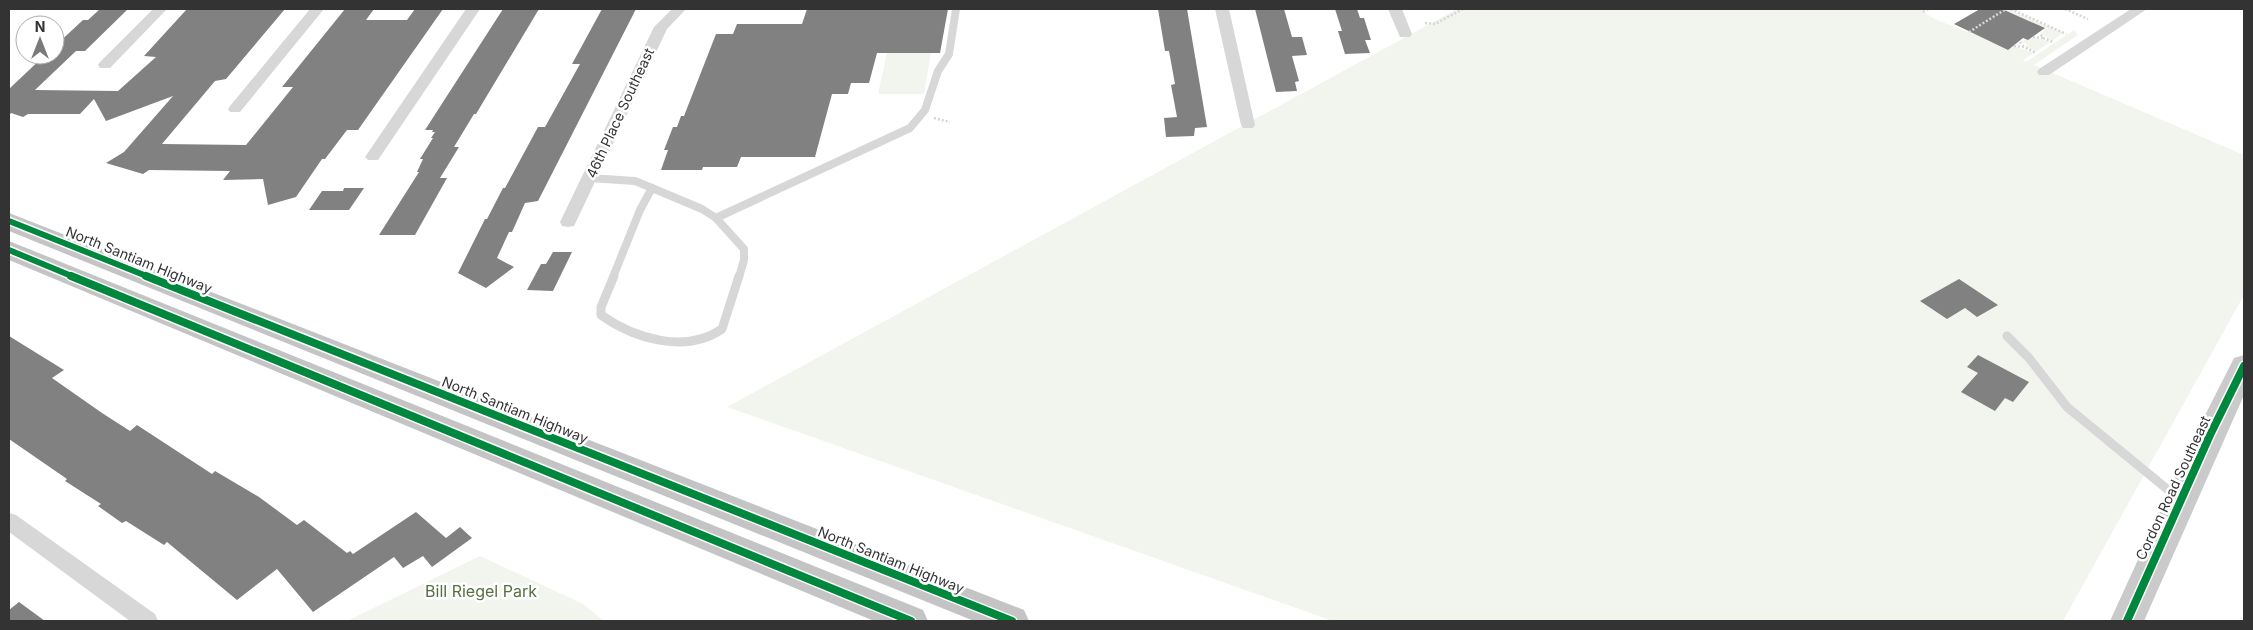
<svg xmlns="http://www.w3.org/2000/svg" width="2253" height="630" font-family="Inter,sans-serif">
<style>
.green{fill:#f1f5ed}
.building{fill:#818181}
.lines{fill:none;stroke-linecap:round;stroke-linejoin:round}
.path{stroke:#d6d6d6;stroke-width:2.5;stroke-dasharray:2 2;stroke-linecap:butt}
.service-far1{stroke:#d7d7d7;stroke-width:8}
.service{stroke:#d7d7d7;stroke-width:9}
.minor{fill:#d7d7d7;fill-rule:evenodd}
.primary{fill:#cacaca;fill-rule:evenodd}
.motorway{fill:#c4c4c4;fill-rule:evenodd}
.cycleway-far1-casing{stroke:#fff;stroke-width:9}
.cycleway-casing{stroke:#fff;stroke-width:11}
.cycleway-far1{stroke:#00873e;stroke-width:6}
.cycleway{stroke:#00873e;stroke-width:8}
.labels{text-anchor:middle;stroke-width:5;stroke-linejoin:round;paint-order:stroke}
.street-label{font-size:14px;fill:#333;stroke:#fff}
.near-park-label{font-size:16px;fill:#556f40;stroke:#fff}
</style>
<rect width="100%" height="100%" fill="#fff"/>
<g class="green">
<path d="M1457,9H1925L1922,11L1935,19L1970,33L1979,27L1977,35L2008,50L2013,46L2034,53L2023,60L2026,62L2074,30L2078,35L2034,65L2244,155V295L2063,621H1333L727,407Z"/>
<path d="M2009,9L2063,33L2052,41L2041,33L2046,29L2014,14L2008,18L2000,14Z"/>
<path d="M2033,37L2050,42L2036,52L2026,47V44L2021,41Z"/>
<path d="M887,53H931L924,94H878Z"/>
<path d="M480,556L583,604L604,621H347Z"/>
</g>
<g class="building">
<path d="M100,9H128L85,51H76L35,90L118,91L156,57L144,56L187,9H285L226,79L215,81L162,144L246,145L293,87H282L345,9H374L366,20H407L415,9H443L358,130H347L325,159H322L296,197L268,205L263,179L223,180L230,171L149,170L143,174L106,163L124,152L173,96L106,121L94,99L80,114H28L23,117L11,113L9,115V89L45,55H55V46L83,20H88Z"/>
<path d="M503,9H539L476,114H474L454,147H459L440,178H447L415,235H379L419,172H417L423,159H420L433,138H431L435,132H432L433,130H425Z"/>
<path d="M602,9H636L538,201L525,203L512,232H509L497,258L514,267L486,288L458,273L485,219H487L503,188H505L538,127H545L580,64H572Z"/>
<path d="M807,9H948L940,53H877L869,83H851L848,94H832L815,157H741L737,167H703L702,170H661L668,150H664L673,127H677L681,116H684L716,34H733L737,24H802Z"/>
<path d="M1158,9H1187L1207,127L1195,128L1194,136L1166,137L1164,118L1177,117L1171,85L1175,84L1169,51H1165Z"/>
<path d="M1255,9H1284L1292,37H1302L1307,55L1292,56L1299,81L1295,82L1297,91L1276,92Z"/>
<path d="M1335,9H1357L1360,18H1364L1371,40H1365L1370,53L1345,54L1338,31H1342Z"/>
<path d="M1980,9H2002L2045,28L2028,40L2023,38L2008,50L1954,24Z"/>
<path d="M344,188H364L349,210H309L322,191H343Z"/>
<path d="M553,252H572L553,291L527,290L541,264H546Z"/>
<path d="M1959,279L1998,305L1977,317L1965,308L1947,319L1920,301Z"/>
<path d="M9,336L64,370L52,378L102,413L130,431L137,425L212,474L215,471L259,497L297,525L304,520L347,553L350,551L353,554L416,512L446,538L460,527L472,538L432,567L423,556L403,568L394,557L313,612L277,569L237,600L167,542L164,545L126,521L122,523L98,506L101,504L65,481L67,479L9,439Z"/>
<path d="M1978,355L2029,382L2013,402L2005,398L1995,411L1961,392L1978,373L1967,367Z"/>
<path d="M19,602L45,621H9V610Z"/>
</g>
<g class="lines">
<g class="path">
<path d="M2011,9L2066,34"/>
<path d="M2065,9L2088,19"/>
<path d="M1923,12L1928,9"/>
<path d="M1425,23L1435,24L1463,9"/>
<path d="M1969,32L2006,9"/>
<path d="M2033,37L2043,38L2040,33"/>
<path d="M2043,38L2053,42"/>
<path d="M2020,42L2024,47"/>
<path d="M2014,46L2024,47L2036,53"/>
<path d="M934,118L950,122"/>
</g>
<g class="service-far1">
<path d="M589,178L635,181L652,188"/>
<path d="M652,188L702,209L716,218L744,249V260L739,277"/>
<path d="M716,218L910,128L925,110L938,71L949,54L956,9"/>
<path d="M613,277L640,210L652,188"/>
</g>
<g class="service">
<path d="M614,276L601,307V315C635,339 686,354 722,329L739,276"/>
<path d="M2007,336L2029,358L2067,407L2178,498"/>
</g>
<g class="minor">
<path d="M153,9H167L110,68H100L98,65L100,62Z"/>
<path d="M310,9H324L240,112H230L228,109L230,106Z"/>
<path d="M466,9H480L378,160H368L365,157Z"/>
<path d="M672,9H686L667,29L576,222L574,226L568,227L562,226L560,222L654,27Z"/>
<path d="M1215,9H1229L1255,125L1253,128H1243L1241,125Z"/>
<path d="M1388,9H1402L1412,34L1410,37H1400Z"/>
<path d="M2131,9H2147L2049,75H2039L2037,72L2039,69Z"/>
<path d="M9,513L16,515L155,614L158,621H130L9,532Z"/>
</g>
<path class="primary" d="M2244,355V395L2144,621H2110L2195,435L2230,366L2234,358Z"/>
<g class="motorway">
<path d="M9,213L1024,610L1029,621H974L9,231Z"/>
<path d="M9,241L923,610L928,621H874L9,260Z"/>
</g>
<defs>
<g id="cycleway-far1">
<path d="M9,221L149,277"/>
<path d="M9,250L74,277"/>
</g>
<g id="cycleway">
<path d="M71,276L911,621"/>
<path d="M146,276L1012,621"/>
<path d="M2127,621L2210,435L2244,366"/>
</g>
</defs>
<use href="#cycleway-far1" class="cycleway-far1-casing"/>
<use href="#cycleway" class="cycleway-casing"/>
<use href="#cycleway-far1" class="cycleway-far1"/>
<use href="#cycleway" class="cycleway"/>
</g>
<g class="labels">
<g class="street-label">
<text transform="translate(620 113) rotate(-65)" y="5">46th Place Southeast</text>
<text transform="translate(139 260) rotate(22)" y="5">North Santiam Highway</text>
<text transform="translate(515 410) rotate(22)" y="5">North Santiam Highway</text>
<text transform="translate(2173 488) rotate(-65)" y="5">Cordon Road Southeast</text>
<text transform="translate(891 560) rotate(22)" y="5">North Santiam Highway</text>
</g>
<g class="near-park-label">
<text x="481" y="597">Bill Riegel Park</text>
</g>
</g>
<rect width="2253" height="630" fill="none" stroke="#333333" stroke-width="20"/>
<g transform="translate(40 40)"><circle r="24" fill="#ffffff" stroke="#adadad"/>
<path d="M0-4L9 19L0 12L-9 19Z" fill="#7a7a7a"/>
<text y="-8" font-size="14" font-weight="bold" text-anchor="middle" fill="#333333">N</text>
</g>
</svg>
